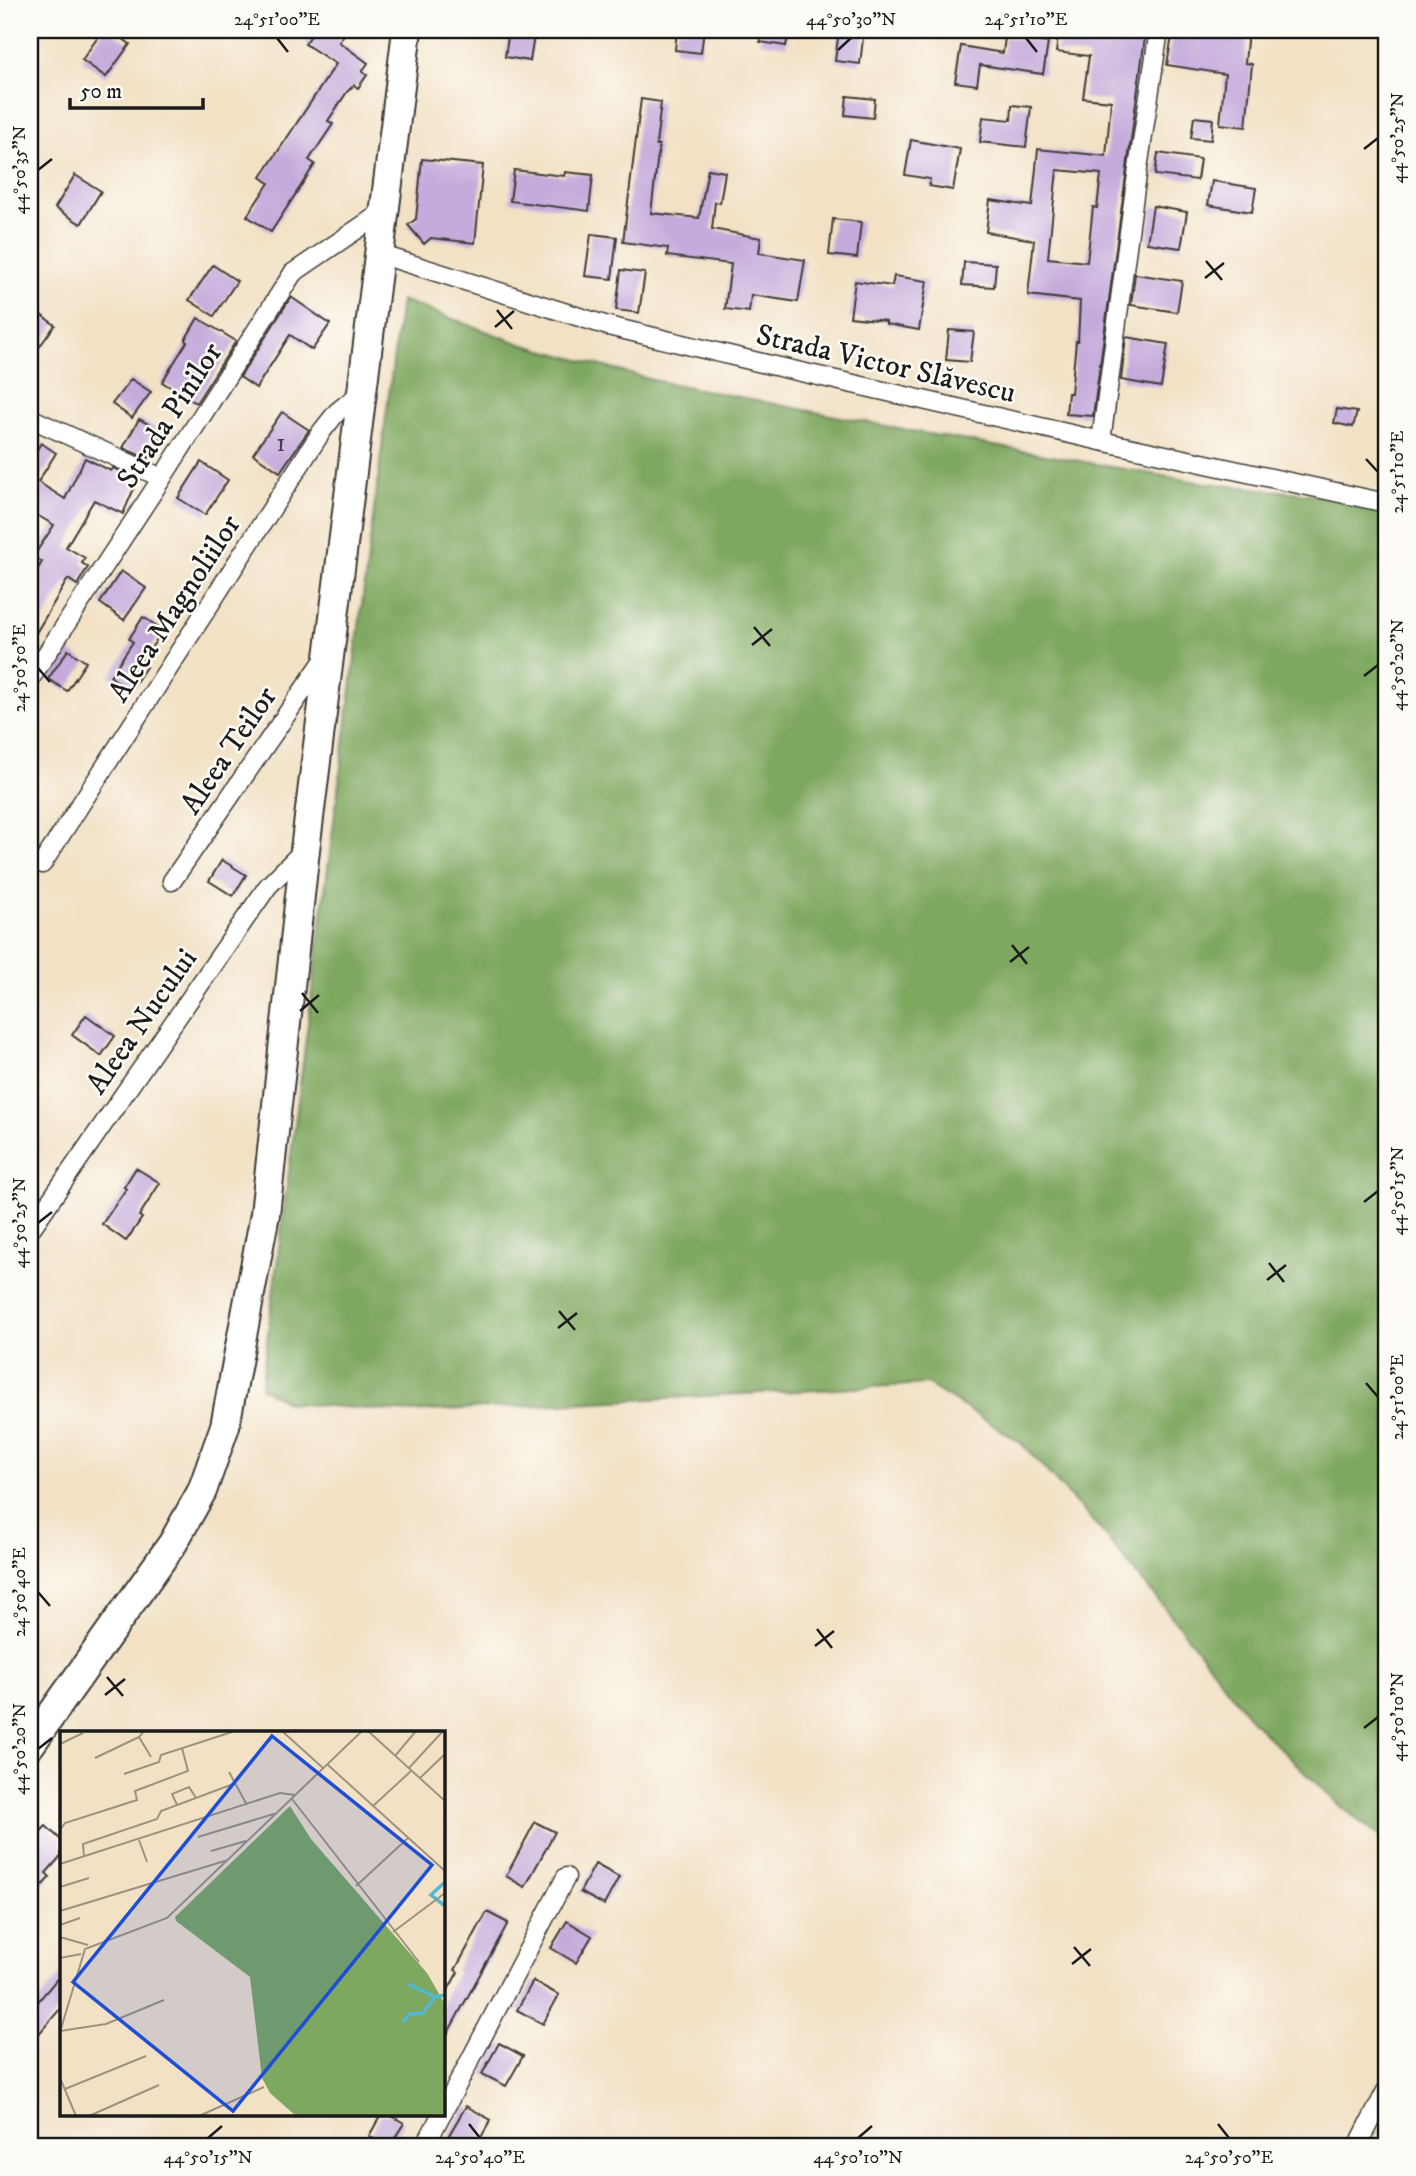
<svg xmlns="http://www.w3.org/2000/svg" width="1416" height="2176" font-family="'IM FELL DW Pica',serif">
<style>
.forest{fill:#7ea75f;stroke:#4d623e;stroke-width:2}
.building{fill:#c5abdb;fill-rule:evenodd}
.lines{fill:none;stroke-linecap:round;stroke-linejoin:round}
.minor-casing{stroke:#3c3a35;stroke-width:21}
.primary-casing{stroke:#3c3a35;stroke-width:32}
.minor{stroke:#fff;stroke-width:18}
.primary{stroke:#fff;stroke-width:28}
.ticks{fill:none;stroke:#1c1c1c;stroke-width:2.5}
.labels{text-anchor:middle;stroke-width:5;stroke-linejoin:round;paint-order:stroke}
.number-label{font-size:26px;fill:#46404c}
.street-label{font-size:30px;fill:#1c1c1c;stroke:#fdfcf7}
.inset-river{fill:none;stroke:#53b8d2;stroke-width:3.5}
.inset-road{fill:none;stroke:#9c9281;stroke-width:2}
.view{fill:#1d4ed8;fill-opacity:0.15;stroke:#1d4ed8;stroke-width:3.5}
.inset-edge{fill:none;stroke:#1c1c1c;stroke-width:3.5}
.neatline{fill:none;stroke:#1c1c1c;stroke-width:2.5}
.ticks-label{font-size:18px;text-anchor:middle;fill:#1c1c1c}
</style>
<rect width="100%" height="100%" fill="#fdfcf7"/>
<filter id="ink" filterUnits="userSpaceOnUse"><feTurbulence type="fractalNoise" baseFrequency=".0143" numOctaves="2"/><feDisplacementMap in="SourceGraphic" scale="14" xChannelSelector="R" yChannelSelector="G"/><feConvolveMatrix kernelMatrix="1 2 1 2 8 2 1 2 1" color-interpolation-filters="sRGB"/></filter>
<filter id="wash" filterUnits="userSpaceOnUse"><feTurbulence type="fractalNoise" baseFrequency=".00686" numOctaves="4" result="noise"/><feDisplacementMap in="SourceGraphic" scale="28" xChannelSelector="R" yChannelSelector="G"/><feGaussianBlur stdDeviation="1.57" result="paint"/><feColorMatrix in="noise" values="0 0 0 0 0 0 0 0 0 0 0 0 0 0 0 0 0 1.4 0 .05"/><feComposite in="paint" operator="in"/></filter>
<g filter="url(#wash)">
<rect width="100%" height="100%" fill="#f2e1c5"/>
<path class="forest" d="M401,300L521,344L653,380L917,432L1197,482L1344,498L1386,509V1842L1341,1807L1252,1721L1177,1623L1099,1528L1020,1442L927,1384L410,1412L289,1403L261,1388Z"/>
<g id="blocks">
<g class="building">
<path d="M103,30H110L130,44L106,77L82,60Z"/>
<path d="M315,30H347L339,42L368,63L362,72L367,75L358,88L354,85L347,92L328,121L333,124L309,160L315,164L271,232L247,216L269,183L261,177L336,64L305,44Z"/>
<path d="M509,30H535L530,61L505,57Z"/>
<path d="M677,30H704L701,53L675,50Z"/>
<path d="M762,30H789L786,46L760,42Z"/>
<path d="M839,30H864L860,64L835,61Z"/>
<path d="M1059,30H1146L1093,416L1066,414L1068,393H1071L1076,341H1078L1080,301L1028,295L1034,240L986,232L990,200L1032,206L1038,149L1106,156L1111,101L1083,98L1089,56L1056,52ZM1057,170L1101,174L1097,208L1093,207L1087,262L1048,258Z"/>
<path d="M1173,30H1248L1245,63L1252,64L1246,127L1220,124L1225,74L1167,65Z"/>
<path d="M1005,37L1048,43L1043,74L980,65L977,85L955,82L961,46L1003,53Z"/>
<path d="M847,96L875,99L873,118L845,115Z"/>
<path d="M641,99L661,102L656,145H659L651,213L699,218L708,169L725,172L720,203L715,202L712,229L761,238L759,253L805,260L798,302L751,295L749,312L725,309L731,264L667,256L668,248L623,242Z"/>
<path d="M1012,105L1031,107L1026,147L980,142L983,117L1011,120Z"/>
<path d="M1194,117L1213,119L1211,140L1191,138Z"/>
<path d="M911,140L960,149L953,190L929,186L930,179L905,175Z"/>
<path d="M1158,153L1200,159L1197,180L1155,175Z"/>
<path d="M422,159L483,165L475,243L431,238L424,244L408,225L416,219Z"/>
<path d="M514,170L564,176L565,172L593,175L589,211L510,201Z"/>
<path d="M75,175L101,191L81,224L55,208Z"/>
<path d="M1212,181L1256,188L1252,212L1208,205Z"/>
<path d="M1153,206L1187,212L1181,248L1147,243Z"/>
<path d="M833,219L861,222L857,258L829,255Z"/>
<path d="M591,234L617,237L612,279L585,276Z"/>
<path d="M964,262L996,264L994,287L962,285Z"/>
<path d="M213,265L237,281L214,316L189,300Z"/>
<path d="M621,270L645,273L639,313L616,310Z"/>
<path d="M1135,274L1182,281L1177,312L1131,305Z"/>
<path d="M894,276L927,281L919,330L886,324V321L850,317L855,281L892,286Z"/>
<path d="M291,297L330,324L312,350L290,335L256,388L240,377Z"/>
<path d="M30,307L55,325L30,360Z"/>
<path d="M198,318L236,341L196,403L162,382L187,342L185,340Z"/>
<path d="M949,330L974,332L970,362L946,360Z"/>
<path d="M1126,337L1168,344L1161,387L1121,380Z"/>
<path d="M131,379L151,392L132,418L112,404Z"/>
<path d="M1337,409L1357,412L1353,427L1334,423Z"/>
<path d="M282,412L309,430L280,472L253,454Z"/>
<path d="M139,419L163,432L148,459L123,448Z"/>
<path d="M41,443L56,453L38,482L65,499L85,458L111,471L113,468L138,479L123,514L94,500L66,547L85,558L82,563L88,567L77,585L68,579L30,643V583L42,562L33,557L54,525L30,511V461Z"/>
<path d="M201,462L228,480L205,515L178,498Z"/>
<path d="M121,571L146,588L124,620L100,603Z"/>
<path d="M143,617L163,630L141,663L146,667L130,691L110,676L133,642L129,639Z"/>
<path d="M68,650L86,662L67,691L48,679Z"/>
<path d="M222,860L246,875L233,896L209,881Z"/>
<path d="M86,1015L115,1036L101,1056L72,1035Z"/>
<path d="M136,1168L160,1183L139,1216L142,1218L126,1241L102,1224L126,1189L124,1187Z"/>
<path d="M535,1822L555,1832L525,1887L506,1876Z"/>
<path d="M46,1826L61,1840V1856L46,1873L50,1877L30,1899V1859L31,1860L37,1854L30,1848V1843Z"/>
<path d="M595,1864L619,1877L604,1905L580,1892Z"/>
<path d="M487,1912L508,1923L443,2042V1999L458,1972L455,1970Z"/>
<path d="M567,1921L592,1936L576,1963L551,1948Z"/>
<path d="M61,1974V2008L30,2044V2011Z"/>
<path d="M533,1981L559,1995L543,2024L517,2010Z"/>
<path d="M499,2043L523,2056L506,2086L482,2074Z"/>
<path d="M466,2106L491,2120L476,2146H468L449,2135Z"/>
<path d="M381,2115H390L404,2123L390,2146H386L369,2136Z"/>
</g>
</g>
</g>
<g filter="url(#ink)">
<use href="#blocks" fill-opacity="0" stroke="#3c3a35" stroke-width="2"/>
<g class="lines">
<defs>
<g id="minor">
<path d="M379,254L608,326L762,363L1101,441L1386,503"/>
<path d="M30,418L162,478"/>
<path d="M1101,441L1134,195L1159,30"/>
<path d="M30,679L162,478L293,273L384,211"/>
<path d="M42,864L322,431L337,412L363,391"/>
<path d="M172,881L326,657"/>
<path d="M30,1230L268,886L304,850"/>
<path d="M443,2112L566,1877"/>
<path d="M425,2146L441,2115"/>
<path d="M1358,2146L1386,2091"/>
</g>
<path id="primary" d="M30,1745L173,1543L202,1491L225,1426L265,1214L305,850L407,30"/>
</defs>
<use href="#minor" class="minor-casing"/>
<use href="#primary" class="primary-casing"/>
<use href="#minor" class="minor"/>
<use href="#primary" class="primary"/>
</g>
</g>
<path class="ticks" d="M277,38L288,52M1026,38L1037,52M838,50L851,38M1364,149L1378,138M38,170L52,159M1206,261L1222,280M1205,278L1224,263M497,310L512,329M495,327L514,311M1366,459L1378,472M754,627L770,646M752,645L772,629M38,668L50,682M1364,676L1378,665M1012,945L1027,964M1010,962L1029,947M302,993L318,1013M300,1011L319,995M1364,1202L1378,1191M38,1223L52,1212M1269,1263L1284,1282M1267,1280L1286,1265M559,1311L575,1330M558,1328L577,1313M1366,1383L1378,1397M38,1592L50,1606M817,1629L832,1648M815,1646L834,1631M107,1677L123,1696M105,1695L125,1679M1364,1728L1378,1717M38,1749L52,1738M1074,1947L1090,1966M1072,1964L1091,1949M469,2124L480,2138M1218,2124L1229,2138M208,2138L222,2126M858,2138L872,2126"/>
<g class="labels">
<g class="number-label">
<text x="281" y="451">1</text>
</g>
<g class="street-label">
<text transform="translate(886 363) rotate(13)" y="10">Strada Victor Slăvescu</text>
<text transform="translate(169 415) rotate(-57)" y="10">Strada Pinilor</text>
<text transform="translate(174 608) rotate(-57)" y="10">Aleea Magnoliilor</text>
<text transform="translate(228 750) rotate(-56)" y="10">Aleea Teilor</text>
<text transform="translate(141 1021) rotate(-55)" y="10">Aleea Nucului</text>
</g>
</g>
<g transform="translate(60 1731)">
<rect width="385" height="385" fill="#f2e1c5"/>
<path d="M230,75L251,108L367,242L385,273V385H236L210,362L202,347L190,246L116,190L115,186Z" fill="#7ea75f"/>
<path class="inset-river" d="M385,151L371,164L385,175M348,253L375,266L385,264M343,291L350,283L363,282L375,266"/>
<path class="inset-road" d="M84,0L79,6L91,26M222,0L263,37M308,0L385,70M0,13L23,2M335,25L356,0M35,27L79,6M268,34L385,140M349,37L383,0M169,41L187,74M64,43L99,31L101,24L175,0M360,47L385,23M232,68L359,231M117,74L112,63L129,56L136,67M313,75L351,40M0,99L5,92L77,69L75,60L128,40L122,17M138,106L217,82M79,109L87,131M151,120L186,110M24,125L23,113L97,88L101,80L176,52M0,133L220,62L235,64M296,155L348,107M0,156L29,147M0,180L168,129M0,194L20,187M333,201L385,162M0,206L28,214M0,227L21,223M0,300L46,293L104,269M0,301L25,218L107,187L302,0M0,347L16,385M5,358L86,325M29,385L99,354M139,385L204,356"/>
<path class="view" d="M212,5L372,134L173,380L13,251Z"/>
<rect width="385" height="385" class="inset-edge"/>
</g>
<rect width="1416" height="2176" fill="none" stroke="#fdfcf7" stroke-width="77"/>
<path d="M70 98v10h133v-10" fill="none" stroke="#1c1c1c" stroke-width="3.5"/>
<text x="80" y="98" font-size="21" fill="#1c1c1c" stroke="#fdfcf7" stroke-width="5" paint-order="stroke">50 m</text>
<rect x="38" y="38" width="1340" height="2100" class="neatline"/>
<g class="ticks-label">
<text x="277" y="25">24°51'00"E</text>
<text x="851" y="25">44°50'30"N</text>
<text x="1026" y="25">24°51'10"E</text>
<text transform="translate(1397 138) rotate(-90)" y="6">44°50'25"N</text>
<text transform="translate(19 170) rotate(-90)" y="6">44°50'35"N</text>
<text transform="translate(1397 472) rotate(-90)" y="6">24°51'10"E</text>
<text transform="translate(1397 665) rotate(-90)" y="6">44°50'20"N</text>
<text transform="translate(19 668) rotate(-90)" y="6">24°50'50"E</text>
<text transform="translate(1397 1191) rotate(-90)" y="6">44°50'15"N</text>
<text transform="translate(19 1223) rotate(-90)" y="6">44°50'25"N</text>
<text transform="translate(1397 1397) rotate(-90)" y="6">24°51'00"E</text>
<text transform="translate(19 1592) rotate(-90)" y="6">24°50'40"E</text>
<text transform="translate(1397 1717) rotate(-90)" y="6">44°50'10"N</text>
<text transform="translate(19 1749) rotate(-90)" y="6">44°50'20"N</text>
<text x="208" y="2163">44°50'15"N</text>
<text x="480" y="2163">24°50'40"E</text>
<text x="858" y="2163">44°50'10"N</text>
<text x="1229" y="2163">24°50'50"E</text>
</g>
</svg>
